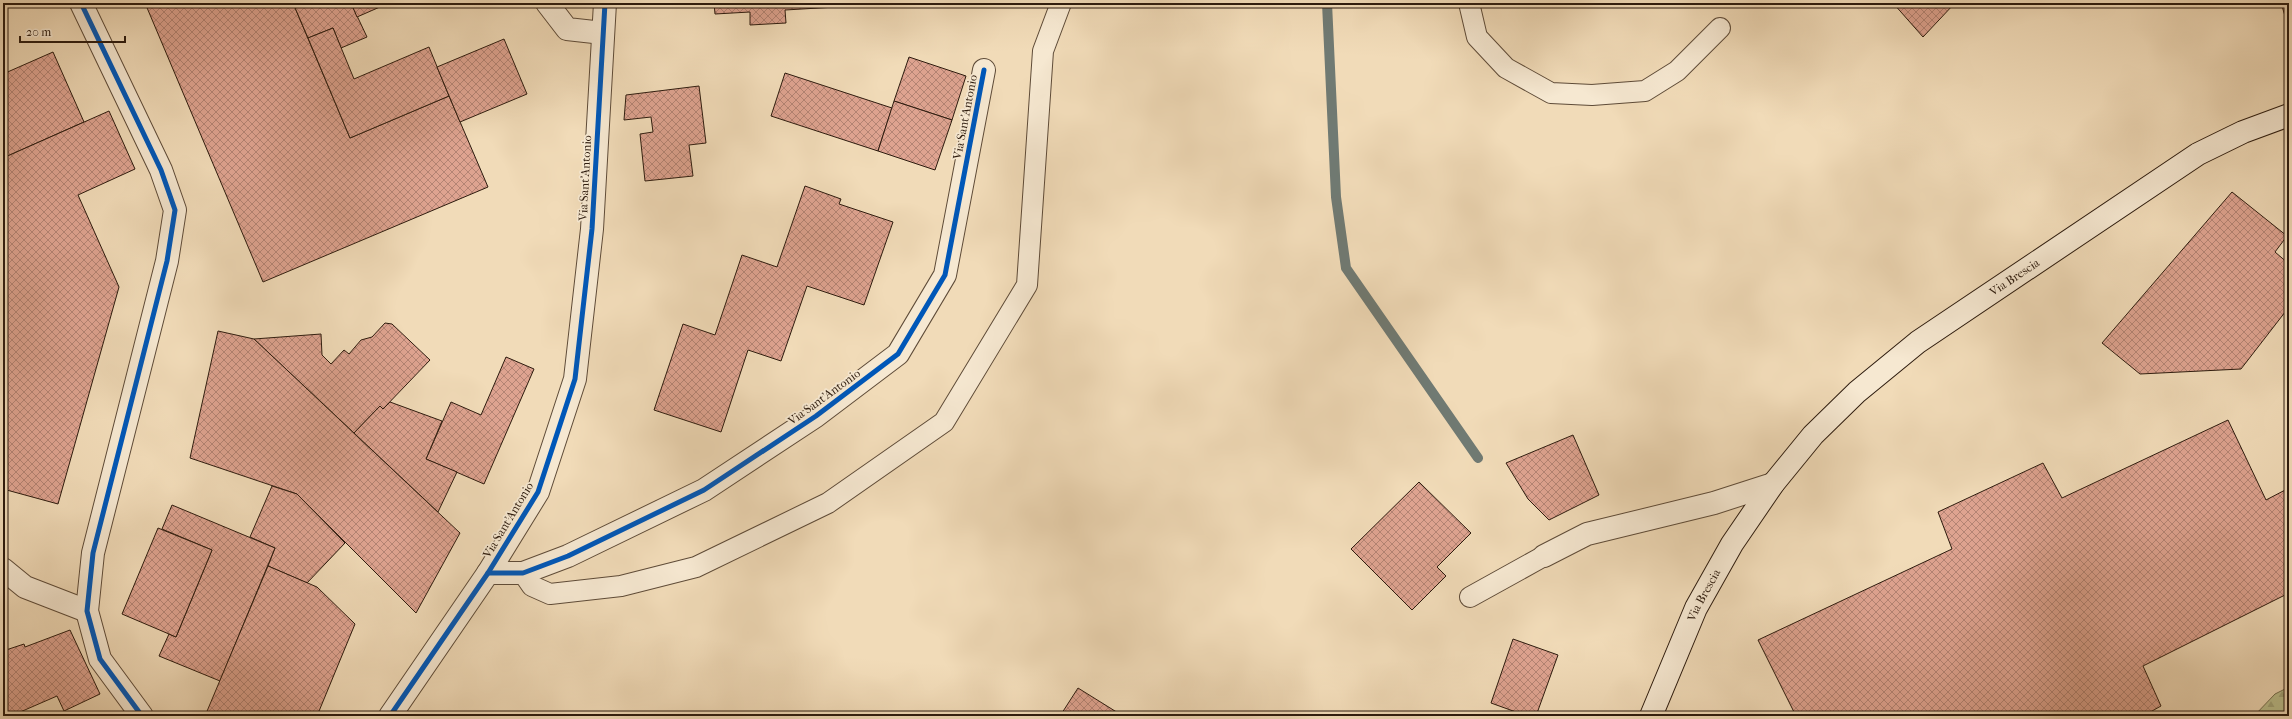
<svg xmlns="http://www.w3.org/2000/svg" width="2292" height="719" font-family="'IM FELL French Canon',serif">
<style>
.forest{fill:url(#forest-firs);stroke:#746e4e}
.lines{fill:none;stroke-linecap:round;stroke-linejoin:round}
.stream{stroke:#707a73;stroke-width:10}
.building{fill:url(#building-cross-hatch);stroke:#2d1b0e}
.service-casing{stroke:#5e4b38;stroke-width:22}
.minor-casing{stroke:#5e4b38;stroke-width:24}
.secondary-casing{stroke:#2d1b0e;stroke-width:24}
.service{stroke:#f6e8d1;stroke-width:20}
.minor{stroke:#f6e8d1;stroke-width:22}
.secondary{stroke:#f6e8d1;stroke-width:22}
.cycleway-casing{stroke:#f6e8d1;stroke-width:8}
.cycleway{stroke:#0057b8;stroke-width:5}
.labels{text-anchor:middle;stroke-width:3.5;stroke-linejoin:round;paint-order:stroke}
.street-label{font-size:12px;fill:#2d1b0e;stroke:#f6e8d1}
</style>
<defs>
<pattern id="forest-firs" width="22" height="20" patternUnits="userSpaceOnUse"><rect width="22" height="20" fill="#bbc08e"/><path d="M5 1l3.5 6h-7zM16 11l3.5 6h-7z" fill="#a1a479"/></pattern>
<pattern id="building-cross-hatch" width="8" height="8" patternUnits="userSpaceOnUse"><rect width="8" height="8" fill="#dea390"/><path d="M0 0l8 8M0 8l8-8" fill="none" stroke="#b48474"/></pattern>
</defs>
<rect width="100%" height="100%" fill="#f1dbb8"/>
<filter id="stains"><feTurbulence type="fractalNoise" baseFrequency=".005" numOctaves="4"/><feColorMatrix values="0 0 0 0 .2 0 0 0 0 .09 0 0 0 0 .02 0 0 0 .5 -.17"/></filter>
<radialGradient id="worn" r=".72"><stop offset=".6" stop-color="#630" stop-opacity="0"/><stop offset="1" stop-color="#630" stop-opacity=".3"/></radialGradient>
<path class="forest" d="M2289,687V716H2254L2275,694Z"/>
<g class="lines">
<path class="stream" d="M1327,3L1336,197L1346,268L1478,458"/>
</g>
<g class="building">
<path d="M145,3H293L350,138L449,96L488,187L263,282Z"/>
<path d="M293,3H351L367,37L341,48L333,28L308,38Z"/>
<path d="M351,3H389L357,17Z"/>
<path d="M714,3H904L785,10L786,23L750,25V12L715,14Z"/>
<path d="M1893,3H1952L1954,4L1923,37Z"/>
<path d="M2281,3H2289V29Z"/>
<path d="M333,28L354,79L429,47L449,96L350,138L308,38Z"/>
<path d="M504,39L527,94L460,122L437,67Z"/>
<path d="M53,52L84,122L3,158V74Z"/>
<path d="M909,57L966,76L952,120L894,101Z"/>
<path d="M785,73L892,108L878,151L771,116Z"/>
<path d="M699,86L706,143L689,145L693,176L645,181L640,134L653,132L651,117L624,120L626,95Z"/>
<path d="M894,101L952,120L935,170L878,151Z"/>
<path d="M109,111L135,169L78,195L119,287L58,504L3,489V158Z"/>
<path d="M805,186L841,199L839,204L893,222L864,305L807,286L781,361L748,350L721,432L654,410L683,324L715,335L742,255L777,267Z"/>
<path d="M2232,192L2287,236L2275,252L2289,264V307L2241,369L2140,374L2102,343Z"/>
<path d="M385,323L392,324L430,360L383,409L380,406L354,433L254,339L321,334L322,355L331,364L344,350L349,354L361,340L372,337Z"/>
<path d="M218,331L254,339L460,533L416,613L297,494L190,458Z"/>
<path d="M506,357L534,369L484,484L426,459L451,402L481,415Z"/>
<path d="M390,402L442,421L426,459L457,472L438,512L354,433L380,406L383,409Z"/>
<path d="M2228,420L2266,500L2289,488V593L2143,666L2161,706L2143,716H1796L1758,640L1952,549L1938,512L2043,463L2062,498Z"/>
<path d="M1573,435L1599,495L1549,520L1528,499L1506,463Z"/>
<path d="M1419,482L1471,533L1437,567L1446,576L1412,610L1351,549Z"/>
<path d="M272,486L297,494L345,543L307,583L268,566L275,548L250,537Z"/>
<path d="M172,505L275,548L220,681L159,656L169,634L176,637L212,550L162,529Z"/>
<path d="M158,528L212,550L176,637L122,614Z"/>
<path d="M268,566L317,587L355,624L317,716H205Z"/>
<path d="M70,630L100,694L64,711L57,696L11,716H3V651L24,644L25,647Z"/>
<path d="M1513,639L1558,655L1536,716H1527L1491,703Z"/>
<path d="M1078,688L1123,716H1060Z"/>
</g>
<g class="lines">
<defs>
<g id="service">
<path d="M1469,3L1477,37L1506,68L1551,93L1592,95L1645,91L1677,71L1720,28"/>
<path d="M523,573L532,586L550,594L621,586L696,567L828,503L944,422L1027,285L1043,51L1061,3"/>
<path d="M1470,597L1544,556"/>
</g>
<g id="minor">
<path d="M81,3L161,170L175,210L167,261L93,553L87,611L100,659L142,716"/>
<path d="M547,3L567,29L603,33"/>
<path d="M1544,556L1587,534L1714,503L1773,484"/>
<path d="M3,569L25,587L87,611"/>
<path d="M488,573H523L568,556L704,490L816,416L898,354L945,275L984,70"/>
<path d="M390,716L488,573L538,492L575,379L592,229L605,3"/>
</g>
<g id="secondary">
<path id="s1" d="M1651,716L1696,608L1732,544L1773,484L1813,435L1857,392L1918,342L2198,154L2243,132L2289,115"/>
</g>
</defs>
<use href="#service" class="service-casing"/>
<use href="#minor" class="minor-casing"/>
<use href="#secondary" class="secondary-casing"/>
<use href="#service" class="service"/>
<use href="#minor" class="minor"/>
<use href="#secondary" class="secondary"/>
<defs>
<g id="cycleway">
<path d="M81,3L161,170L175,210L167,261L93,553L87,611L100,659L142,716"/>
<path d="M488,573H523L568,556L704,490L816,416L898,354L945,275L984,70"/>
<path d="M390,716L488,573L538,492L575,379L592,229L605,3"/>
</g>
</defs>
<use href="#cycleway" class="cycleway-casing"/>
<use href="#cycleway" class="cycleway"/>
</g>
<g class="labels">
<g class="street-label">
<text transform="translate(965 117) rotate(-79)" y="4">Via Sant'Antonio</text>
<text transform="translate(585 178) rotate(-87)" y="4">Via Sant'Antonio</text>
<text dy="4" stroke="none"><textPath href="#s1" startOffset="583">Via Brescia</textPath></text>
<text transform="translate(824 397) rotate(-36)" y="4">Via Sant'Antonio</text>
<text transform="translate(508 520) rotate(-59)" y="4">Via Sant'Antonio</text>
<text dy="4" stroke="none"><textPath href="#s1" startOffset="132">Via Brescia</textPath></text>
</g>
</g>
<rect width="2292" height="719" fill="none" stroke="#f1dbb8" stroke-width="16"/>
<rect x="4" y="4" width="2284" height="711" fill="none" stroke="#2d1b0e" stroke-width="2"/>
<rect x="8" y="8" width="2276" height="703" fill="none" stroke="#2d1b0e"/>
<path d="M20 36v6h105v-6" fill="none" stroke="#2d1b0e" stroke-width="2"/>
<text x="26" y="36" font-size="12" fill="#2d1b0e" stroke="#f6e8d1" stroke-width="3" paint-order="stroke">20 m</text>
<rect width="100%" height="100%" filter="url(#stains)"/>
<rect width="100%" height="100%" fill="url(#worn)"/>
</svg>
